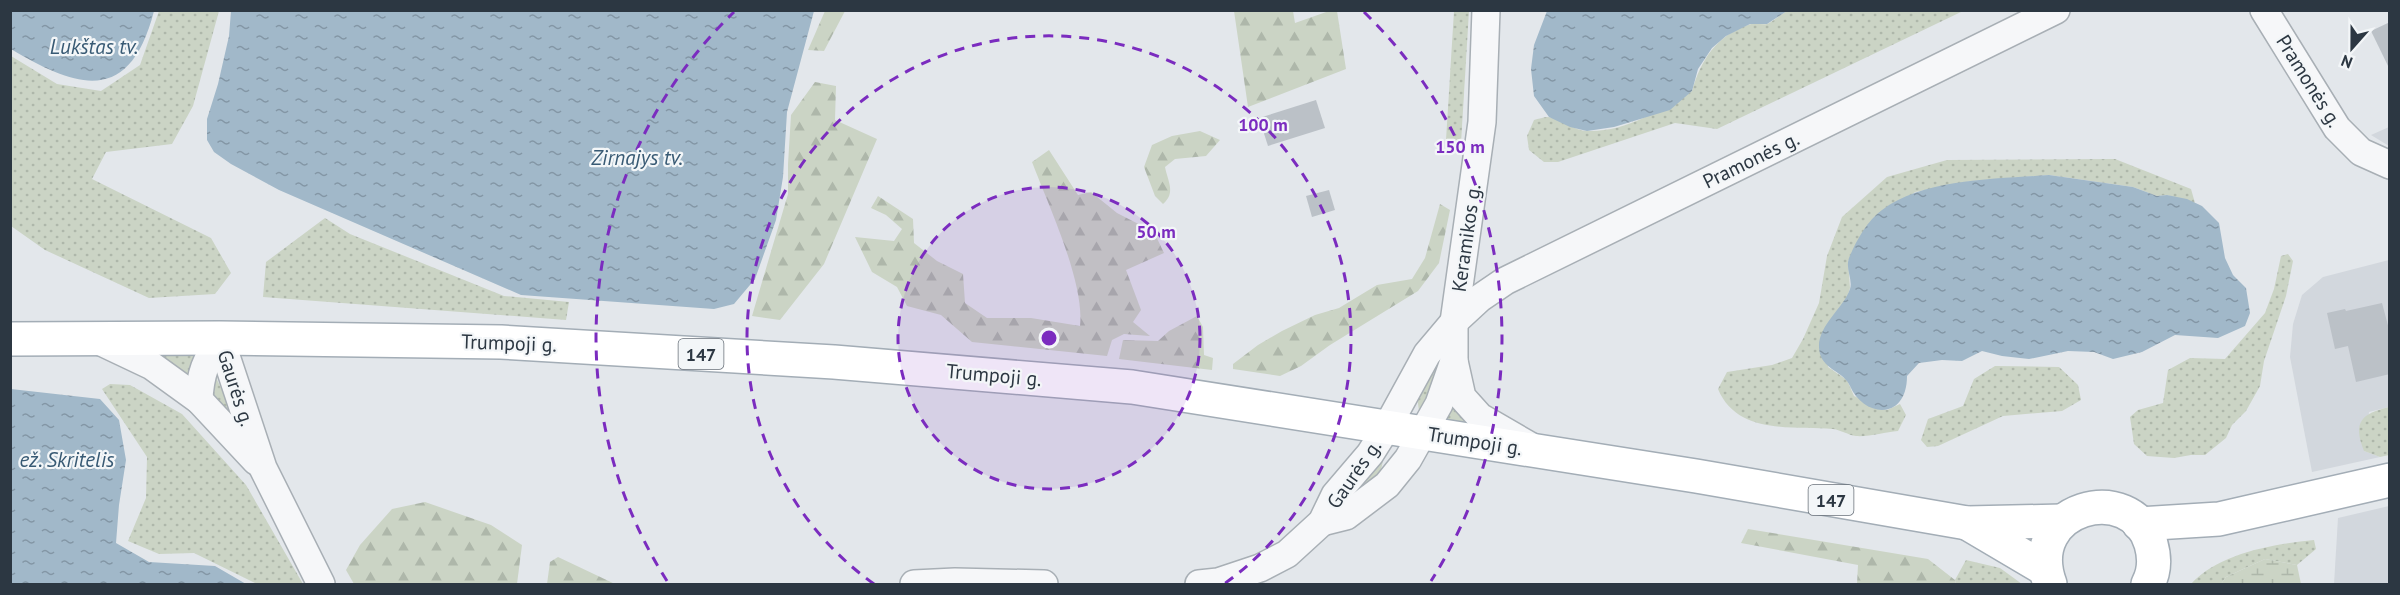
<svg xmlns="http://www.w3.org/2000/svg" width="2400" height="595" viewBox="0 0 2400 595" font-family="'PT Sans',sans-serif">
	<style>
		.built { fill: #d2d7dd }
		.grass { fill: url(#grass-dots) }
		.forest { fill: url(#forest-firs) }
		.wetland { fill: url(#wetland-marsh) }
		.water { fill: url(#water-ripples) }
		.building { fill: #bbc1c7 }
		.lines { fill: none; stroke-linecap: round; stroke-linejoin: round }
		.minor-casing { stroke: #a8afb5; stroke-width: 30 }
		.major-casing { stroke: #a3adb6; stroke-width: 36 }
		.minor { stroke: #f6f7f9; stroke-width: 27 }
		.major { stroke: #fff; stroke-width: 33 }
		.ring { fill: none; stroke: #7b2cbf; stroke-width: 3; stroke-dasharray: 10 8 }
		.labels { text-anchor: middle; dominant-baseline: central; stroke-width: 4.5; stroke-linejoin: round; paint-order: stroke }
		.shield { fill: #f3f6f8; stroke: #687079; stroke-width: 1.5 }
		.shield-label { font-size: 18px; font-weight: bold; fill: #2c3742 }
		.street-label { font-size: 20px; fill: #2c3742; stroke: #f3f6f8 }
		.water-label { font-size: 21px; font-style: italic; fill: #385a74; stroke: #f3f6f8 }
		.centre { fill: #7b2cbf; stroke: #f3f6f8; stroke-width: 3 }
		.ring-label { font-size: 18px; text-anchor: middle; font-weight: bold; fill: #7b2cbf; stroke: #f3f6f8; stroke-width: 4.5; stroke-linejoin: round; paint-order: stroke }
	</style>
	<defs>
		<pattern id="grass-dots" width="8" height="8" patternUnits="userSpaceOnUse" patternTransform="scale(1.5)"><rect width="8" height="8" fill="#cbd4c5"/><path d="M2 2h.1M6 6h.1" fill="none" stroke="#aeb7aa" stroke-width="1.8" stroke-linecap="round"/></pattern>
		<pattern id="forest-firs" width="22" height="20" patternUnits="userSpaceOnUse" patternTransform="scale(1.5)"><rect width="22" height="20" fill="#cbd4c5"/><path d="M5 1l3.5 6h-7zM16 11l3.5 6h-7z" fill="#aeb7aa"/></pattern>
		<pattern id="wetland-marsh" width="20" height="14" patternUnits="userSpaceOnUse" patternTransform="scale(1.5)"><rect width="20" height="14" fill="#cbd4c5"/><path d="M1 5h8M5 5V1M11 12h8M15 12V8" fill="none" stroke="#aeb7aa"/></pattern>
		<pattern id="water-ripples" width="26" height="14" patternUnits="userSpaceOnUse" patternTransform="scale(1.5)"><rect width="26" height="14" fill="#a1b8c9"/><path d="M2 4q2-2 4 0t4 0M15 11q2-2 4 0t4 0" fill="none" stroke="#8396a5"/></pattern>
	</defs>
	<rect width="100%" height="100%" fill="#e3e7eb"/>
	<g class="built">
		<path d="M2389,127V146L2371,135Z"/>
		<path d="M2389,260V407L2369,412L2364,451L2380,457L2312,472L2290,357L2293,324L2302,295L2323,277Z"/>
		<path d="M2389,506V584H2334L2338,518Z"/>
	</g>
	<g class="grass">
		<path d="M1959,10L1961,12L1717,129L1675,123L1558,162H1544L1529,150L1527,136L1534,120C1538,119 1544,117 1548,117C1561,118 1573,131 1588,131C1626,132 1660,110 1692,91C1701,60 1716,36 1748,25C1754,22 1761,25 1767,24C1773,22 1781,14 1787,11Z"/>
		<path d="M159,11H219L193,106L172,144L106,152L92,179L211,238L231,273L215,294L149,298L45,250L11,226V56L57,84L101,91L140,65Z"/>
		<path d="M1454,11H1469L1461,143L1446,140Z"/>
		<path d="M2115,159L2191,189L2195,203L2167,195L2157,196L2133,187L2049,175L1972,181L1915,192L1848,261L1850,288L1828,367L1847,380L1854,396L1887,410L1900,404L1906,415L1898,431C1885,432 1869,437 1856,436C1848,435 1841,430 1833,429C1793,426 1737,435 1718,389L1727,372L1772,365L1792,358L1803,339L1819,303L1827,256L1842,217L1887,177L1947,160Z"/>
		<path d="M325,218L350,234L504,296L569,302L566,320L263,297L266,262Z"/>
		<path d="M2288,254L2293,261L2286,296L2264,361L2260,386L2246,411L2232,425L2226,438L2205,455H2191L2174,458L2147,456L2134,444L2130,417L2138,410L2163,403L2168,370L2190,358L2225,359L2265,313L2274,289L2281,256Z"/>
		<path d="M151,354H198L189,377Z"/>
		<path d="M1445,355L1425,407L1419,411L1417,396L1436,358Z"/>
		<path d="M1995,366L2059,367L2078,385L2081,400L2062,411L2003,416L1938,446L1927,447L1921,440L1928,419L1963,406L1974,379Z"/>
		<path d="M212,369L249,447L208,396Z"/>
		<path d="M110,384L130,385L182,414L246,485L303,584H257L194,553L159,554L128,541L146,498L147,457L102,389Z"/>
		<path d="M1451,395L1475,427L1442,421Z"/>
		<path d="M2389,407V455L2380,457L2364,451C2352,421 2362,414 2389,407Z"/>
		<path d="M1383,458C1382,484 1358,493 1338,505Z"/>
		<path d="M2314,540L2316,549L2297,565L2265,559L2226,577L2221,584H2191C2219,553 2274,544 2314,540Z"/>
		<path d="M1966,560L2000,568L2022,584H1956L1955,580Z"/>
	</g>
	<g class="forest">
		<path d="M825,11H845L824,51L808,50Z"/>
		<path d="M1234,11H1293L1295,23L1329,11H1337L1346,69L1248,107Z"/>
		<path d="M815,82L836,86L835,120L877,139L824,264L780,320L752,316L788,194V164L791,115Z"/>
		<path d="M1200,131L1220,140L1206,156L1175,159L1165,167C1168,182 1176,193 1163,204L1155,196L1144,167L1152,145L1172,136Z"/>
		<path d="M1049,150L1078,195L1091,192L1117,213L1154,232L1164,253L1126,270L1141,310L1133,322L1150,336L1124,334L1112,340L1107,356L972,342L941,315L907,306L897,287L872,272L855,237L894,241L902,229L886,215L871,208L878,196L913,219L914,243L937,261L963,274L965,303L987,318H1031L1080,326C1085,283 1048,204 1032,162Z"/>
		<path d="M1440,204L1450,210L1439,263L1418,291L1330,345L1301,366L1280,376L1233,369V364L1258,345L1282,331L1315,315L1339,308L1377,285L1412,279L1425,258Z"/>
		<path d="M1197,316L1203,327L1204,355L1213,358L1212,370L1119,359L1123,340L1158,341L1169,331Z"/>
		<path d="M425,502L491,525L522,545L517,584H354L346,570L360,545L392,509Z"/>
		<path d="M1748,529L1928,559L1955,580L1956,584H1857L1858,565L1741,543Z"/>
		<path d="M558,557L615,584H547L550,562Z"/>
	</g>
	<path class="wetland" d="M2265,559L2297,565L2301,584H2221L2226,577Z"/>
	<g class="water">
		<path d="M11,10H154V11C130,104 79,90 11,49Z"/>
		<path d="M231,11H814L787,112L783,177L776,220L755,279L734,304L714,309L521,295L279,190L231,164L214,152L207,140V119L218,84L229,36Z"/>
		<path d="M1547,11L1548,10L1787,11L1767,24H1750L1726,36L1712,48L1698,69L1692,91L1670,110L1614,127L1587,131L1570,127L1549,117L1534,96L1531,69L1534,45Z"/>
		<path d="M2049,175L2133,187L2157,196L2167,195L2187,199L2202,206L2219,223L2225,258L2233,275L2246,288L2250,313L2245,326L2218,338L2175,335L2142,352L2113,359L2094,352L2068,351L2029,359L2002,356L1982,351L1962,361L1942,360L1919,363L1907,376C1907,421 1864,418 1850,386C1844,372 1825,370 1820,354C1813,328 1843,310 1850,289C1853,280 1845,268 1849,258C1856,241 1867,221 1882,210C1925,178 1998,179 2049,175Z"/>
		<path d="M11,389L100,399L119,420L126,460L119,505L116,543L149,562L215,566L246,584H11Z"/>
	</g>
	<g class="building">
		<path d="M2390,22V70L2371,31Z"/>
		<path d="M1316,100L1325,128L1268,146L1259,118Z"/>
		<path d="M1329,190L1335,210L1312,217L1306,196Z"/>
		<path d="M2382,303L2390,333V374L2356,382L2348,346L2335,349L2327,313L2345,309L2346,311Z"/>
	</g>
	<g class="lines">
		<defs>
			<g id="minor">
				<path d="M1486,10L1482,122L1454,322V361L1462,397L1480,417L1530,446"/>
				<path d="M2264,10L2337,128L2361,152L2390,165"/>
				<path d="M220,338L263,468L321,584"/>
				<path d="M95,339L152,366L199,400L256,461"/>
				<path d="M199,400C200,373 206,361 220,338"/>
				<path d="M1322,522L1346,516L1387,485L1408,459L1439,404L1454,361"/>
				<path d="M914,584L955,582L1044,584"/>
				<path d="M1199,584L1218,582L1260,568L1287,554L1322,522L1335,495L1370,454L1387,427L1427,354L1454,322L1480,298L1505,281L2056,10"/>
			</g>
			<g id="major">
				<path d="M10,339L220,338L501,342L834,362L1132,387L1696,476L1967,523L2062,521"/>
				<path d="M1967,523L2045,569"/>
				<path d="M2139,524L2219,519L2390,480"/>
				<path d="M2050,584C2022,507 2132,478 2151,544C2155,558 2155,571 2148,584"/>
			</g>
		</defs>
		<use href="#minor" class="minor-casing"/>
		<use href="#major" class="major-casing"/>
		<use href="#minor" class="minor"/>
		<use href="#major" class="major"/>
	</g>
	<circle cx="1049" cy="338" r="151" fill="#7b2cbf" fill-opacity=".12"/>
	<g class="ring">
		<circle cx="1049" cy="338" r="151"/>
		<path d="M874 584A302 302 0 1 1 1224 584"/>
		<path d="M667 581A453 453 0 0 1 734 12M1364 12A453 453 0 0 1 1431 581"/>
	</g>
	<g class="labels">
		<g class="shield">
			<rect x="678.5" y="339" width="45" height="30" rx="4.5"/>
			<rect x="1808.5" y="485" width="45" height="30" rx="4.5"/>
		</g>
		<g class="shield-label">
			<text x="701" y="354">147</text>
			<text x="1831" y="500">147</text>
		</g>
		<g class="street-label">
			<text transform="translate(2309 81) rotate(58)">Pramonės g.</text>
			<text transform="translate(1751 160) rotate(-26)">Pramonės g.</text>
			<text transform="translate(1466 238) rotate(-82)">Keramikos g.</text>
			<text transform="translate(509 343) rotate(2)">Trumpoji g.</text>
			<text transform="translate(994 375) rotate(5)">Trumpoji g.</text>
			<text transform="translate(236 388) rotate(72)">Gaurės g.</text>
			<text transform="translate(1475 441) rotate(9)">Trumpoji g.</text>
			<text transform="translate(1354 474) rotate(-55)">Gaurės g.</text>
		</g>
		<g class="water-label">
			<text x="94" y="46">Lukštas tv.</text>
			<text x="637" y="157">Zirnajys tv.</text>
			<text x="67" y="459">ež. Skritelis</text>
		</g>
	</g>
	<circle cx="1049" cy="338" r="9" class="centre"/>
	<g class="ring-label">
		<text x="1263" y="131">100 m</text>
		<text x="1460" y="153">150 m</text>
		<text x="1156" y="238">50 m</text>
	</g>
	<rect width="2400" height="595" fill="none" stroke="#2c3742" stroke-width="24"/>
	<g transform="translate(2352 48) rotate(201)" stroke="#f3f6f8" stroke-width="4.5" paint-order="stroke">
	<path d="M0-4.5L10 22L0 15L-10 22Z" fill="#2c3742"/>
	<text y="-9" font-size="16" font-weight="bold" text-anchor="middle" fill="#2c3742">N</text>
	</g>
</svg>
